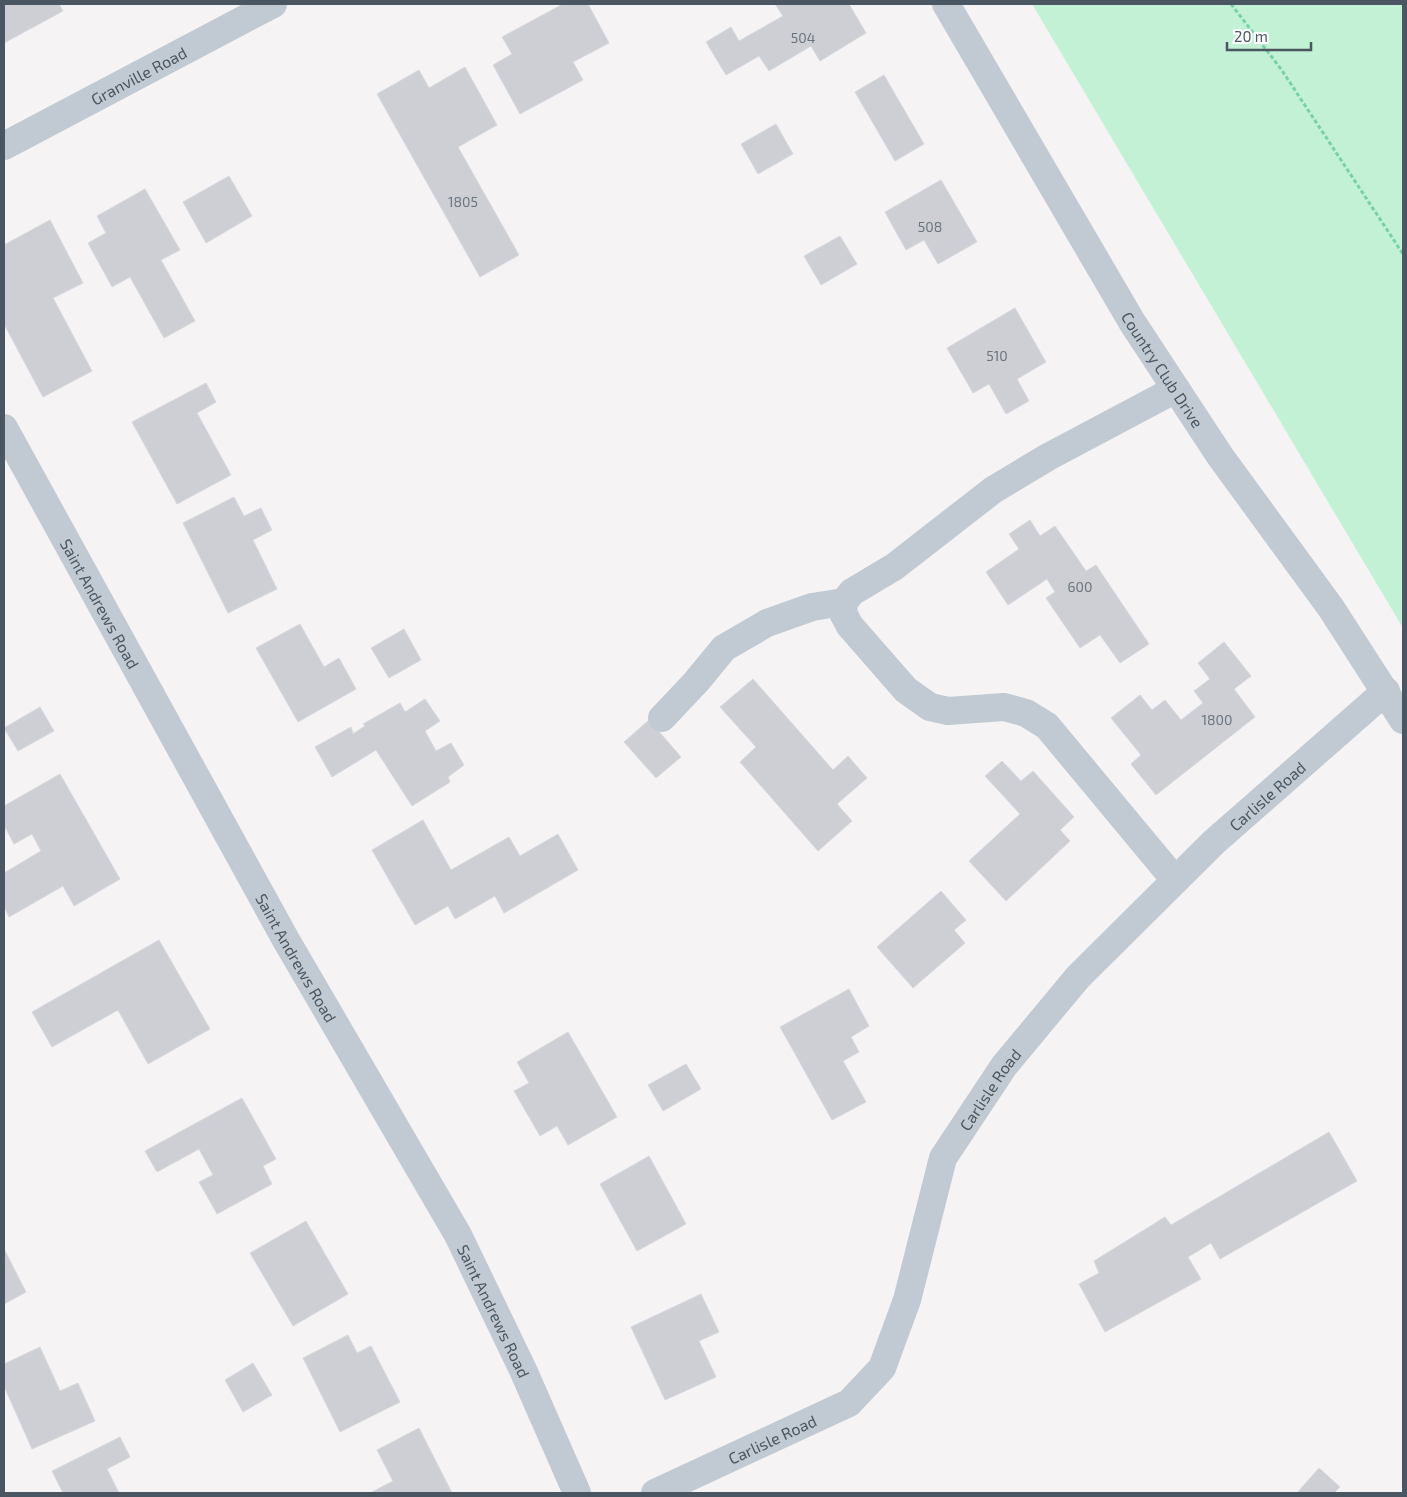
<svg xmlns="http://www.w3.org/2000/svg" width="1407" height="1497" viewBox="0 0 1407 1497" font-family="'Exo 2',sans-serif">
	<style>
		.grass { fill: #c3f1d5 }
		.building { fill: #cdcfd5; stroke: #d7d9de }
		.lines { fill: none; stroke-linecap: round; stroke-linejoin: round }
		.path { stroke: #7ad0a6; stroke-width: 3; stroke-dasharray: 4 2.5; stroke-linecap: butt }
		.minor { stroke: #c1cad2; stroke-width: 28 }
		.labels { text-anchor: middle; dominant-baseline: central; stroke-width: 5; stroke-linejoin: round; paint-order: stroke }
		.number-label { font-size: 14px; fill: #6b747e }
		.street-label { font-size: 16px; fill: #4a5661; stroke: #fff }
	</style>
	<rect width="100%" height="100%" fill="#f5f3f3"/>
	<path class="grass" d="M1032,4H1403V628Z"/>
	<g class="building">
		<path d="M4,4H59L63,11L4,43Z"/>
		<path d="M563,4H588L609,43L573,62L583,80L520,114L493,65L512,54L502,37Z"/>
		<path d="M775,4H849L866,33L820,61L811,46L769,71L759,56L726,75L706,42L731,27L739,41L783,16Z"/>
		<path d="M465,67L497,125L458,147L519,255L480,277L377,94L419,70L429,88Z"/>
		<path d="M884,75L924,144L895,161L855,92Z"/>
		<path d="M776,124L793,154L758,174L741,144Z"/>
		<path d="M229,176L252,216L206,243L183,202Z"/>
		<path d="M941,180L977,242L938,264L924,240L906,250L885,212Z"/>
		<path d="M145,189L180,250L161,260L195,321L164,338L130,277L112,287L88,243L106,233L97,216Z"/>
		<path d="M50,220L83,283L53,298L92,371L43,397L4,324V245Z"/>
		<path d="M840,236L857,264L821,285L804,256Z"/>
		<path d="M1015,308L1046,362L1017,379L1029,401L1006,414L989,384L973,393L947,348Z"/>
		<path d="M206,383L216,402L197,413L231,475L177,504L132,422Z"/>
		<path d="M234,497L244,516L261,508L272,530L253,540L277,589L228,613L183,523Z"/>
		<path d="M1030,520L1040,536L1055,526L1086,571L1096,565L1149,644L1120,663L1100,635L1080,648L1046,598L1055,592L1047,579L1008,605L986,572L1019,549L1009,534Z"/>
		<path d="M300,624L324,667L339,658L356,689L298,722L256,648Z"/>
		<path d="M404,629L421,660L389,678L371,648Z"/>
		<path d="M1224,642L1251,676L1234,689L1255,717L1156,795L1131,764L1141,755L1111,718L1140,695L1152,710L1165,700L1181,720L1203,703L1194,691L1210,679L1198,663Z"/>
		<path d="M753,679L833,770L848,756L867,778L837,804L852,821L818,851L740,762L756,747L720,707Z"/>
		<path d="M425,699L440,721L425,731L436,751L451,743L464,765L448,777L450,782L412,806L376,750L332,777L315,747L351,727L353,734L365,726L363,724L400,703L405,712Z"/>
		<path d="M40,707L54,731L18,751L4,728Z"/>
		<path d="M649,720L681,757L656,778L624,742Z"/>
		<path d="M1002,761L1021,781L1033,771L1074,817L1060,830L1070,841L1006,901L969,861L1020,814L985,776Z"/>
		<path d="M60,774L120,879L74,906L63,886L9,917L4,906V873L41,851L32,834L14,844L4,825V806Z"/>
		<path d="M423,820L451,870L509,837L520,856L558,834L578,870L504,913L495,896L455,919L448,906L415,925L372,850Z"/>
		<path d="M941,891L966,920L954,930L965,943L913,988L877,947Z"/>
		<path d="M159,940L210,1029L148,1064L118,1010L52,1047L32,1012Z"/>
		<path d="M849,989L869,1026L851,1037L859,1052L843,1061L866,1102L832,1120L780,1027Z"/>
		<path d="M568,1032L617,1117L568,1145L557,1126L540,1136L514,1091L529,1083L517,1062Z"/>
		<path d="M686,1064L701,1089L663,1111L648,1085Z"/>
		<path d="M242,1098L276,1159L263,1166L272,1184L217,1214L199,1182L213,1175L199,1149L157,1172L145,1151Z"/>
		<path d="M1329,1132L1357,1181L1220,1259L1211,1243L1188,1257L1201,1279L1105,1332L1079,1284L1099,1273L1094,1261L1165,1217L1171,1225Z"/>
		<path d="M649,1156L686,1224L637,1251L600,1184Z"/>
		<path d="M306,1221L348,1294L293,1326L250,1253Z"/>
		<path d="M4,1249L26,1292L4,1304Z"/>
		<path d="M701,1294L719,1332L699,1341L716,1377L665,1400L631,1327Z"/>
		<path d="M348,1335L357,1353L371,1346L400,1402L340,1432L303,1358Z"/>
		<path d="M40,1347L60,1391L78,1383L95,1421L32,1449L4,1386V1364Z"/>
		<path d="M253,1363L272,1395L243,1412L225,1380Z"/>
		<path d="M419,1428L452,1493H370L393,1481L377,1450Z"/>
		<path d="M120,1437L130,1457L107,1469L119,1493H63L52,1471Z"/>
		<path d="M1319,1468L1340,1487L1334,1493H1297Z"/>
	</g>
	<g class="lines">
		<path class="path" d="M1231,4L1281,69L1403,254"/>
		<g class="minor">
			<path id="s1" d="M946,4L1132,322L1220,456L1331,608L1403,720"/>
			<path id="s2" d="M4,146L273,4"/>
			<path id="s3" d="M4,428L286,940L458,1235L523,1370L577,1493"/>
			<path d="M662,718L696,682L724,648L767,623L812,607L844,602"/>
			<path d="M1175,880L1047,726L1026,713L1004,707L948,711L930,707L906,690L850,626L843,613L844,602L852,592L894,567L993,490L1048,457L1176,389"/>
			<path id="s4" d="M655,1493L849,1403L882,1368L907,1300L943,1158L1004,1066L1078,977L1214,842L1386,691"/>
		</g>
	</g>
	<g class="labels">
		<g class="number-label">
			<text x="803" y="37">504</text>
			<text x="463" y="201">1805</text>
			<text x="930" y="226">508</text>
			<text x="997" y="355">510</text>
			<text x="1080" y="586">600</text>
			<text x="1217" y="719">1800</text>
		</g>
		<g class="street-label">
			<text stroke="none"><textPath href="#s2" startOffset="152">Granville Road</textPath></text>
			<text stroke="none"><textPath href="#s1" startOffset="425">Country Club Drive</textPath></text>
			<text stroke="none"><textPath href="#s3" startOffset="200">Saint Andrews Road</textPath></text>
			<text stroke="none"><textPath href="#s4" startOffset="969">Carlisle Road</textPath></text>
			<text stroke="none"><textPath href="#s3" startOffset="605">Saint Andrews Road</textPath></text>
			<text stroke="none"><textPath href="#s4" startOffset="564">Carlisle Road</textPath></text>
			<text stroke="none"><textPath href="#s3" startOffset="1010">Saint Andrews Road</textPath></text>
			<text stroke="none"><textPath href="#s4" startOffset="129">Carlisle Road</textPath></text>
		</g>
	</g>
	<rect width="1407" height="1497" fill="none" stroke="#4a5661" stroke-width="10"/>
	<path d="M1227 42v8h84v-8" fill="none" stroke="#4a5661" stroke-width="2.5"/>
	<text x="1234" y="42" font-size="15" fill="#4a5661" stroke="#ffffff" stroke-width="4" paint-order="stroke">20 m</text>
</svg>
